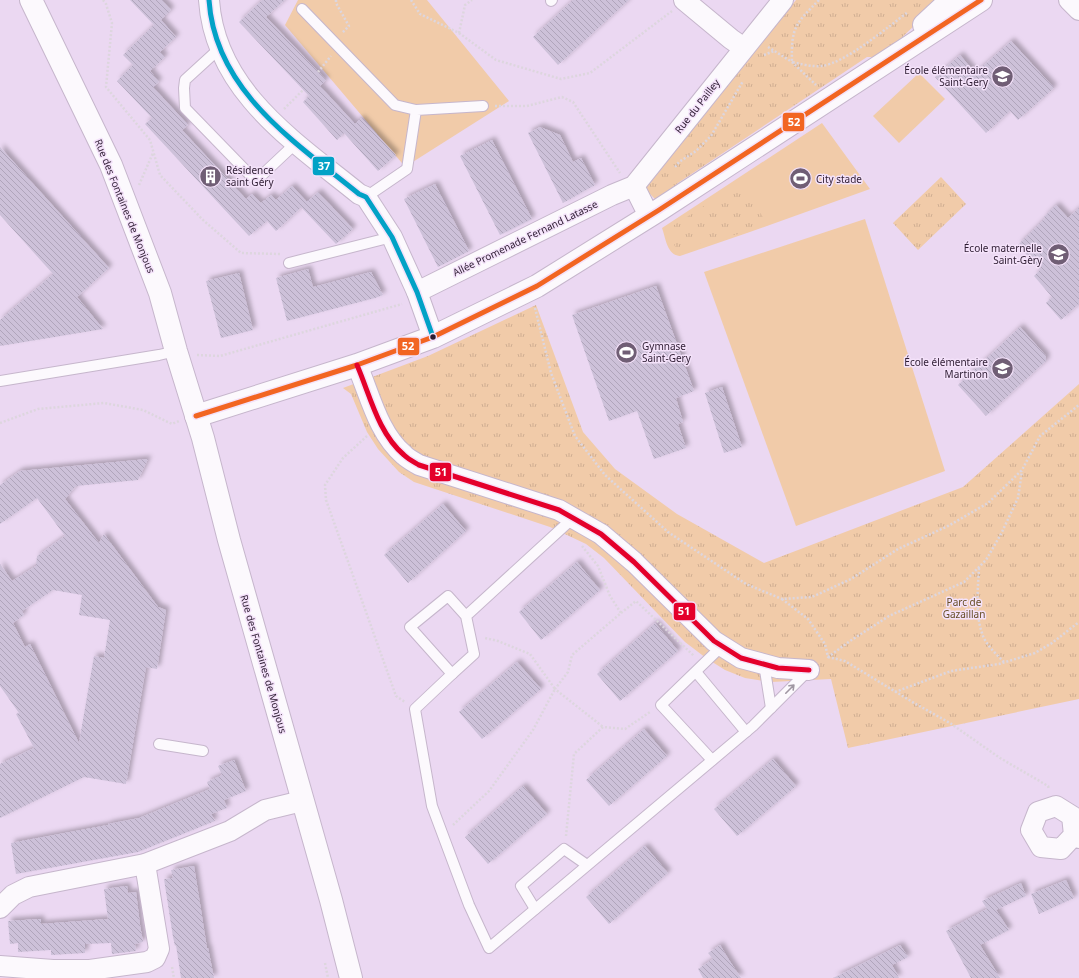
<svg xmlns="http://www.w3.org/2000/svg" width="1079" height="978" viewBox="0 0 1079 978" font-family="'Noto Sans',sans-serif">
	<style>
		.grass { fill: #f1cba9 }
		.park { fill: url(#park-tufts) }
		.building { fill: url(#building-back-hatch); fill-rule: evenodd; filter: url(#shadow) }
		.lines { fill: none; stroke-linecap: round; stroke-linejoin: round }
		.lane-casing { stroke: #c6b6cc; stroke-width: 12 }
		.street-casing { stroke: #c6b6cc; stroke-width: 22 }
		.secondary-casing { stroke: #c6b6cc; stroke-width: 24 }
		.path { stroke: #ddd6de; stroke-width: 2.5; stroke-dasharray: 2 2; stroke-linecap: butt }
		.lane { stroke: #fcf9fd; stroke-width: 10 }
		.street { stroke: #fcf9fd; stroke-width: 20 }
		.secondary { stroke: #fcf9fd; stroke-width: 22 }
		.bus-1-casing { stroke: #f4e2fa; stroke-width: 8 }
		.bus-2-casing { stroke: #f4e2fa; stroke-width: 8 }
		.bus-3-casing { stroke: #f4e2fa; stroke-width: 8 }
		.bus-1 { stroke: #f26522; stroke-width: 5 }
		.bus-2 { stroke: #02a2c6; stroke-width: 5 }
		.bus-3 { stroke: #e4002b; stroke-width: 5 }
		.oneway { stroke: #9f96a2 }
		.bus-dot { fill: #2d1c32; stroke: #f4e2fa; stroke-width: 1.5 }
		.labels { text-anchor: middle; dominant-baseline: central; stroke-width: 3; stroke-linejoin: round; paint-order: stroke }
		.poi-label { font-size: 10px; fill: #2d1c32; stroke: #f4e2fa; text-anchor: end }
		.street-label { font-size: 10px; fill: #2d1c32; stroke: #f4e2fa }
		.park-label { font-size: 10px; fill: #664d25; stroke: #f4e2fa }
		.line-badge { stroke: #f4e2fa; stroke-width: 1.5 }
		.badge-label { font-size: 11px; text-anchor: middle; font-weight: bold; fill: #fff }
	</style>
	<defs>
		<pattern id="park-tufts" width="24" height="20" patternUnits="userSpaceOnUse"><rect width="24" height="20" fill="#f1cba9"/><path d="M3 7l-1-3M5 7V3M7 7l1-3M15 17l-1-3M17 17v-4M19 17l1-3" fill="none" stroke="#cfae92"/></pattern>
		<pattern id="building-back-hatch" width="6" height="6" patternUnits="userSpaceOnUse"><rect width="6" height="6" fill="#cdc1d9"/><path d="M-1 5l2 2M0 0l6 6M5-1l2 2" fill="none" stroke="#b0a5bb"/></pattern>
		<filter id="shadow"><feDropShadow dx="3.5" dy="-3.5" stdDeviation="2" flood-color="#0004"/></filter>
	</defs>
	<rect width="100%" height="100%" fill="#ebd8f2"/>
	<g class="grass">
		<path d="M298,0H427L509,101L408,165L407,169L285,25Z"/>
		<path d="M919,73L945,99L899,143L873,116Z"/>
		<path d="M822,123L870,189L747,233L680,256C667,255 666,239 662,228Z"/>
		<path d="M865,219L945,471L796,526L704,272Z"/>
	</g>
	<g class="park">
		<path d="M796,0H941L892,47L877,57H867L678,183L657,201L645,189Z"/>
		<path d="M941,177L966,204L918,250L893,223Z"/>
		<path d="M741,182L768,225L747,232L676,249L668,229Z"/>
		<path d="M536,305L583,432L615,469L677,514L764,563L963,487L1079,384V699L848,748L831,679L771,682L745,678L725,670L706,658L685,642L604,558L586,544L550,527L414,482L399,472L378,449L367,432L351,394L343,388L428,356Z"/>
	</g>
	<g class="building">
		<path d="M130,0H162L171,10L161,20L176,37L160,52L165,57L150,71L159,82L153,87L188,125L182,130L246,199L252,194L261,203L271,195L276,200L292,186L307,202L276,231L267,221L249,236L145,124L152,118L117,81L133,65L123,55L154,25Z"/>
		<path d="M262,0H285L266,17L326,80L320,86L355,124L361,118L396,155L378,171L344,133L337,140L303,102L309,96L239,22Z"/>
		<path d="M573,0H629L558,65L533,37Z"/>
		<path d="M1011,41L1054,88L1018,120L1010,111L986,133L935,77L960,55L975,73Z"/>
		<path d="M540,127L560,135L573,162L581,158L595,185L563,203L528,133Z"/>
		<path d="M492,140L532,219L500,235L460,156Z"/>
		<path d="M0,147L109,268L77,297L103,329L0,346V320L53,274L0,215Z"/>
		<path d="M435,184L469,251L438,267L404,199Z"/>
		<path d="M318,192L353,229L336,244L301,207Z"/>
		<path d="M1056,205L1068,218L1079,208V304L1061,320L1046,303L1052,297L1034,276L1040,270L1018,245L1045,218L1044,217Z"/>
		<path d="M308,269L313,287L371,272L383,295L375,298L287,321L276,278Z"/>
		<path d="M239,273L253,330L221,338L206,281Z"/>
		<path d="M656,286L694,391L676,398L683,422L678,424L686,448L654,459L637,411L609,421L572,315Z"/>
		<path d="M1020,327L1046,356V361L986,416L958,385Z"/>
		<path d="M722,387L742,447L724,453L705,393Z"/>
		<path d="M148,459L138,480L76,486L65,499L99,543L104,534L158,607L166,610L157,669L146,667L126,784L84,777L0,818V764L34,748L16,714L19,713L0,686V564L12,581L36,566L37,556L65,536L37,498L0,524V485L20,471ZM53,590L82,595L79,615L110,620L104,658L94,656L79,743L30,644L25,647L13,623L24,615L22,611Z"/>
		<path d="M443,504L466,531L408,583L384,555Z"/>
		<path d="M577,562L600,590L541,640L519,612Z"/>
		<path d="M655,623L678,651L620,701L597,674Z"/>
		<path d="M517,662L541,689L482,739L459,712Z"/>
		<path d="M644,729L667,756L609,806L586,780Z"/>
		<path d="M773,759L796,786L737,836L714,809Z"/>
		<path d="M234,760L246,791L224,800L227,808L211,814L215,821L138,852L16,874L11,843L108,825V824L139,818L210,789L207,782L222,775L218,766Z"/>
		<path d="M523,786L547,814L488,864L465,837Z"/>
		<path d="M645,846L668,873L609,924L586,897Z"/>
		<path d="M194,866L207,948H208L214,978H181L176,945L175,946L173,937L164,879L173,878L171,870Z"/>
		<path d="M1066,880L1074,898L1039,914L1031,894Z"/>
		<path d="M1021,883L1026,896L996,910L1009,930L980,945L1000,978H971L946,931L987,909L982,901Z"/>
		<path d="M127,886L128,893L136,892L140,925L143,942L135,944L136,951L112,954L111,943L85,944V953L51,955V950L18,952V943L10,944L8,921L41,919V924L108,919L104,889Z"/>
		<path d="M720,945L729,960L741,978H703L698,969L713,959L708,953Z"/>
		<path d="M900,945L908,957L892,965L899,978H833Z"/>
	</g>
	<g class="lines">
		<defs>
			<g id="lane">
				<path d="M551,1L552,0"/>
				<path d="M302,9L395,105L416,110"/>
				<path d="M220,48L185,80L184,88L185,108L252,177H256L262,175L296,143"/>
				<path d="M366,197L407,169L416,110L483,106"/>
				<path d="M289,263L392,237"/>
				<path d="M0,381L159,355L176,351"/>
				<path d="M466,616L448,596L410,627L452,674L474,654L466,616L573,518"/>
				<path d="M764,664L771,708"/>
				<path d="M696,672L746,732"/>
				<path d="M452,674L415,709L432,806L469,905L489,948L753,726L809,670"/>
				<path d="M159,744L203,751"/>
				<path d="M712,760L661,705L722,646"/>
				<path d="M535,909L521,886L564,849L587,865"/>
			</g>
			<g id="street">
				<path d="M209,0C215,91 295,142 359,194L366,197L392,237L417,292L433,337"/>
				<path d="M684,0L731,39L744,48"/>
				<path d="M1069,0L1079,10"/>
				<path d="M634,186L649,216"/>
				<path d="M417,292L612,195L634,186L783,0"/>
				<path d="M357,365C370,395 378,433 404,455C408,459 414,462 419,465L559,510L601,534L634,562L714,641L741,658L778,668L809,670"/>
				<path d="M1074,835L1061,849L1041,847L1031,830L1038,812L1056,806L1072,816L1074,835L1079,838"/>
				<path d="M0,908L13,895L29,887L145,864L230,831L265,810L302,801"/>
				<path d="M0,966L53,970H90L147,962L155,958L159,949L145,864"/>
			</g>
			<g id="secondary">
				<path d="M31,0L111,165L160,293L176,351L203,438L229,540L331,900L351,978"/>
				<path d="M924,25L951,0"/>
				<path d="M196,416L357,365L433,337L537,286L659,210L981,0"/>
			</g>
		</defs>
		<use href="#lane" class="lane-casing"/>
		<use href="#street" class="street-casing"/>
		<use href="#secondary" class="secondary-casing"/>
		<g class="path">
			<path d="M103,0L106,4L112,23L106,87L150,140L160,175L203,220L241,253L280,254"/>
			<path d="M336,0V3L349,26L342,33"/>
			<path d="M411,0L420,14L459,33L465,5L472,0"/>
			<path d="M819,0C795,24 791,28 792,62C801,64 812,67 822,66C845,63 888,27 908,12"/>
			<path d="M459,33L496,60L561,79L590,73L672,11"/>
			<path d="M768,47L792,62L816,85"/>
			<path d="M764,55L774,51"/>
			<path d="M318,72L331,56"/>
			<path d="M495,106H527L562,97L573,102L620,173"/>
			<path d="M284,109L303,90"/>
			<path d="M675,167L679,162L696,151L711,136L743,81"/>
			<path d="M139,185L153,153"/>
			<path d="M535,308L551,373L575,436L605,475L668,532L746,584L782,599L812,597L851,579L898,549L948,526L988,503L1022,470L1040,436L1079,405"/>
			<path d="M197,355L220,356L402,304"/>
			<path d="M0,423L38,409L104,403L143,410L172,424L179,421"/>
			<path d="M367,436L343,458L325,485L326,500L396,696L405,702"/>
			<path d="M582,546L598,566L610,596L621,613L572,655L568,672L555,689L603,727"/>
			<path d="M979,568C978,588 975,613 982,633C985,644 996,654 1004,662"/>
			<path d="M782,599L808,619L825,644L828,657L850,641L889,616L964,582L986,560L1001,534L1018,498L1022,471"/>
			<path d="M621,613L636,601L694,656"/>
			<path d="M828,657L845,661L914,703L950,723L1000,758L1048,786L1049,789"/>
			<path d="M895,692L951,671L999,664L1035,653L1052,643L1079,622"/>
			<path d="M453,825L489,791L533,730L555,689L530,654L498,641L485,638"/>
			<path d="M566,836L574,754L603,727L625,729L650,712"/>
			<path d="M325,963L328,978"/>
			<path d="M172,967L174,978"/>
		</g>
		<use href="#lane" class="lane"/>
		<use href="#street" class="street"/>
		<use href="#secondary" class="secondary"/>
		<defs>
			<path id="bus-1" d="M196,416L357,365L433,337L537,286L659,210L981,0"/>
			<path id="bus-2" d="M209,0C215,91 295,142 359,194L366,197L392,237L417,292L433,337"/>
			<path id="bus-3" d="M357,365C370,395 378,433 404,455C408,459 414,462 419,465L559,510L601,534L634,562L714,641L741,658L778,668L809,670"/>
		</defs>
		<use href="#bus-1" class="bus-1-casing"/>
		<use href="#bus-2" class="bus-2-casing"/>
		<use href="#bus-3" class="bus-3-casing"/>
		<use href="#bus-1" class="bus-1"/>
		<use href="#bus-2" class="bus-2"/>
		<use href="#bus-3" class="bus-3"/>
	</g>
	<defs><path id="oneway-shaft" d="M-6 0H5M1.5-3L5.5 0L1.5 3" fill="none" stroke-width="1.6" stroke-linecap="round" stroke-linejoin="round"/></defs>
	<use class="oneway" href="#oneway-shaft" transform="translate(790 689) rotate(-45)"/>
	<defs>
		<symbol id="school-disc" viewBox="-11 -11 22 22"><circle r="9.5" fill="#705e75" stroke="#f4e2fa"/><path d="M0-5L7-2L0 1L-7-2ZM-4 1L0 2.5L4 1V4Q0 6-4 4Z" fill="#fff"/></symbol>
		<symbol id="building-disc" viewBox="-11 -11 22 22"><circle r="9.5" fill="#705e75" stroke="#f4e2fa"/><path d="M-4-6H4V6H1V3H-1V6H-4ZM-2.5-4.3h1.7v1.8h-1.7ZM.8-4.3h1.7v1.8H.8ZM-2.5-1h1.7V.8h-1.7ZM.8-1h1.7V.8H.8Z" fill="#fff"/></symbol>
		<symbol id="stadium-disc" viewBox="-11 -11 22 22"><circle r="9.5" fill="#705e75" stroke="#f4e2fa"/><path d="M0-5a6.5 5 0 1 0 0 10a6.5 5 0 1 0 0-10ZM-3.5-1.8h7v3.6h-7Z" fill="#fff"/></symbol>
	</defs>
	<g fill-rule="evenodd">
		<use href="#school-disc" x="990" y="64" width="25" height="25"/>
		<use href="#building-disc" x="198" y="164" width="25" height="25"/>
		<use href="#stadium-disc" x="788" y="166" width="25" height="25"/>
		<use href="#school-disc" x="1046" y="242" width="25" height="25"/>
		<use href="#stadium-disc" x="614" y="340" width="25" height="25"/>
		<use href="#school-disc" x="990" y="356" width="25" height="25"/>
	</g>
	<circle class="bus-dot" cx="433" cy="337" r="3.5"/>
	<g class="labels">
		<g class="poi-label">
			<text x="988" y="70">École élémentaire<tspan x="988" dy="12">Saint-Gery</tspan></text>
			<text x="226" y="170" text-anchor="start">Résidence<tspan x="226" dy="12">saint Géry</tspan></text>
			<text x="816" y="179" text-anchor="start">City stade</text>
			<text x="1042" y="248">École maternelle<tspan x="1042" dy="12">Saint-Gèry</tspan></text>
			<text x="642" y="346" text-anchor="start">Gymnase<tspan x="642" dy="12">Saint-Gery</tspan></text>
			<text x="988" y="362">École élémentaire<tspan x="988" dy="12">Martinon</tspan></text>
		</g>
		<g class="street-label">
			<text transform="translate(697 106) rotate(-52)">Rue du Pailley</text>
			<text transform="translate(125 206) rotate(68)">Rue des Fontaines de Monjous</text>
			<text transform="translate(525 238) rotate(-26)">Allée Promenade Fernand Latasse</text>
			<text transform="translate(264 664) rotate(74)">Rue des Fontaines de Monjous</text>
		</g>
		<g class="park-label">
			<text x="964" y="602">Parc de<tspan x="964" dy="12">Gazaillan</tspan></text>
		</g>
	</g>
	<g class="line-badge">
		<rect x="782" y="112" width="23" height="20" rx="4" fill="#f26522"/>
		<rect x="312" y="156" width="23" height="20" rx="4" fill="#02a2c6"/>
		<rect x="397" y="337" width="23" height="19" rx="4" fill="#f26522"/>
		<rect x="429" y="462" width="23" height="20" rx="4" fill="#e4002b"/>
		<rect x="673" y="602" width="23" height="19" rx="4" fill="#e4002b"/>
	</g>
	<g class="badge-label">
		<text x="794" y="126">52</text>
		<text x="324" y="170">37</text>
		<text x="408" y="350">52</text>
		<text x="441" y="476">51</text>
		<text x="684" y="615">51</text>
	</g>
</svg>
